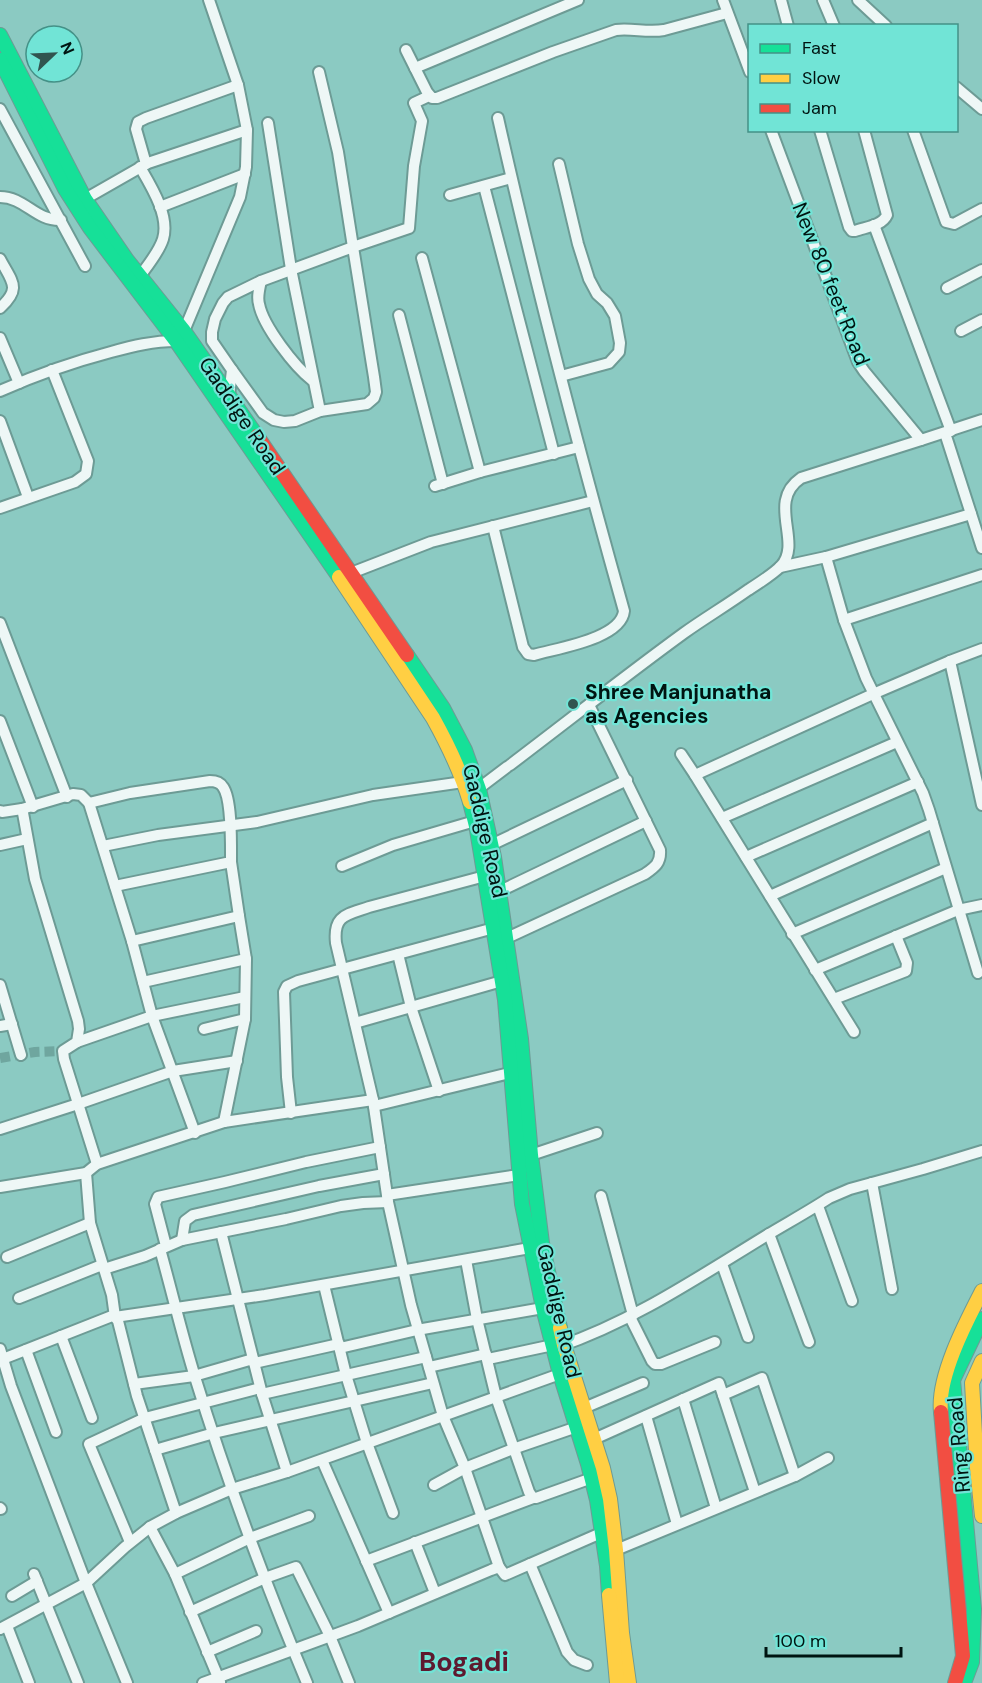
<svg xmlns="http://www.w3.org/2000/svg" width="982" height="1683" viewBox="0 0 982 1683" font-family="'DM Sans',sans-serif">
	<style>
		.lines { fill: none; stroke-linecap: round; stroke-linejoin: round }
		.street-tunnel { stroke: #6fa69f; stroke-width: 10; stroke-dasharray: 10 5; stroke-linecap: butt }
		.street-casing { stroke: #6d9b95; stroke-width: 14 }
		.fast-casing { stroke: #6d9b95; stroke-width: 16 }
		.slow-casing { stroke: #6d9b95; stroke-width: 16 }
		.jam-casing { stroke: #6d9b95; stroke-width: 16 }
		.street { stroke: #eef7f6; stroke-width: 10 }
		.fast { stroke: #16e098; stroke-width: 14 }
		.slow { stroke: #ffcf43; stroke-width: 14 }
		.jam { stroke: #f24e42; stroke-width: 14 }
		.poi-dot { fill: #31544f; stroke: #71e4d6; stroke-width: 2 }
		.labels { text-anchor: middle; dominant-baseline: central; stroke-width: 4.5; stroke-linejoin: round; paint-order: stroke }
		.street-label { font-size: 21px; fill: #001411; stroke: #71e4d6 }
		.poi-label { font-size: 21px; font-weight: bold; fill: #001411; stroke: #71e4d6; text-anchor: start }
		.district-label { font-size: 27px; font-weight: bold; fill: #5e1a2f; stroke: #71e4d6 }
	</style>
	<rect width="100%" height="100%" fill="#8bcac2"/>
	<g class="lines">
		<path class="street-tunnel" d="M0,1058L35,1052L63,1051"/>
		<defs>
			<g id="street">
				<path d="M723,0L750,72"/>
				<path d="M781,0L788,26"/>
				<path d="M823,0L834,26"/>
				<path d="M858,0L886,26"/>
				<path d="M406,50L427,92L432,98H437L553,52L616,30C632,28 648,33 664,30L727,13"/>
				<path d="M415,68L578,0"/>
				<path d="M956,87L982,109"/>
				<path d="M0,109L85,266"/>
				<path d="M268,123L291,269L320,411"/>
				<path d="M820,130L849,227L852,231H855C866,227 882,226 887,215L864,130"/>
				<path d="M913,130L946,222L954,224L982,209"/>
				<path d="M146,164L136,129L138,122L146,118L238,85"/>
				<path d="M559,164L578,244L589,279L597,294L607,303L615,316L620,343L619,352L609,363L561,376"/>
				<path d="M140,167C151,186 170,216 163,239C159,252 148,265 140,276"/>
				<path d="M484,186L554,454"/>
				<path d="M450,195L511,178"/>
				<path d="M0,197C25,197 35,221 61,220"/>
				<path d="M85,199L148,163L247,130"/>
				<path d="M160,207L245,174"/>
				<path d="M874,225L951,431"/>
				<path d="M422,258L480,472"/>
				<path d="M0,259C12,282 22,288 0,308"/>
				<path d="M261,281C259,289 257,297 259,304C263,326 295,367 312,380"/>
				<path d="M947,288L982,270"/>
				<path d="M399,315L443,484"/>
				<path d="M961,331L982,320"/>
				<path d="M0,338L19,383"/>
				<path d="M232,370L263,413L274,420L284,422L295,421L320,411L367,404L374,398L376,392L374,377L353,247L409,228L414,166L422,121L414,103L429,96"/>
				<path d="M0,391C36,375 73,362 111,352C133,346 153,341 176,341L184,331L240,197L246,167L247,130L238,85L209,0"/>
				<path d="M229,396L232,370L212,341V332L215,319L223,303L228,297L261,281L353,247L338,152L319,72"/>
				<path d="M0,421L28,497"/>
				<path d="M945,433L982,548"/>
				<path d="M921,440L982,420"/>
				<path d="M435,486L480,472L579,447"/>
				<path d="M0,508L75,482L86,474L88,461L52,370"/>
				<path d="M493,526L523,647L528,654L534,655C557,648 621,639 624,611C578,447 535,283 498,118"/>
				<path d="M826,557L844,620L866,678L923,793L929,810L978,973"/>
				<path d="M780,567L826,557L971,514"/>
				<path d="M351,573L431,542L593,501"/>
				<path d="M844,620L982,575"/>
				<path d="M0,623L67,797"/>
				<path d="M950,661L982,805"/>
				<path d="M0,721L33,807"/>
				<path d="M681,754L695,775L873,694L950,661L982,649"/>
				<path d="M510,765C568,721 625,676 684,633C705,618 727,605 748,590C759,583 772,575 781,566C803,542 766,502 801,478L921,440L864,371L858,362L771,130"/>
				<path d="M695,775L854,1032"/>
				<path d="M474,792L507,767"/>
				<path d="M89,803L130,793L210,781C215,781 220,782 223,787C232,799 231,845 231,862L115,886"/>
				<path d="M22,809L73,794L81,795L89,803L132,941L152,1016L195,1133"/>
				<path d="M0,811L2,812L22,809L23,813L35,879L78,1021L79,1029L77,1042L63,1051L64,1059L97,1164"/>
				<path d="M722,818L897,742"/>
				<path d="M0,845L27,839"/>
				<path d="M491,845L627,780"/>
				<path d="M103,846L158,835L257,822L373,795L470,781"/>
				<path d="M746,857L918,782"/>
				<path d="M231,862L239,916"/>
				<path d="M342,866L393,845L475,821"/>
				<path d="M485,876L369,907C346,915 333,915 336,943L373,1100L388,1202L411,1305L443,1416L465,1468L499,1567"/>
				<path d="M500,891L646,821"/>
				<path d="M770,896L933,823"/>
				<path d="M792,934L946,868"/>
				<path d="M507,938L645,874C655,867 661,863 660,850L589,705"/>
				<path d="M132,941L239,916L246,959L245,1019L224,1122"/>
				<path d="M398,954L411,1007L439,1091"/>
				<path d="M815,970L958,910L982,905"/>
				<path d="M143,982L246,959"/>
				<path d="M0,985L21,1055"/>
				<path d="M834,999L906,971L907,963L896,936"/>
				<path d="M355,1023L502,981"/>
				<path d="M0,1026L12,1024"/>
				<path d="M204,1029L245,1019"/>
				<path d="M77,1042L152,1016L245,997"/>
				<path d="M374,1106L518,1071"/>
				<path d="M291,1113L287,1077L284,992L287,986L298,981L494,928"/>
				<path d="M0,1129L78,1104L173,1071L237,1061"/>
				<path d="M531,1155L597,1133"/>
				<path d="M86,1173L90,1223L112,1295L115,1317L118,1321L137,1396L176,1513"/>
				<path d="M872,1183L892,1289"/>
				<path d="M0,1187L86,1173L97,1164L224,1122L373,1100"/>
				<path d="M387,1195L519,1175"/>
				<path d="M601,1196L633,1315"/>
				<path d="M818,1206L852,1301"/>
				<path d="M221,1232L262,1394L287,1472"/>
				<path d="M769,1234L809,1342"/>
				<path d="M182,1240L185,1221L193,1215L319,1186L384,1174"/>
				<path d="M166,1246L155,1204L158,1197L225,1182L306,1162L380,1147"/>
				<path d="M160,1249C172,1292 182,1335 195,1377C227,1481 265,1583 307,1683"/>
				<path d="M7,1257L90,1223"/>
				<path d="M466,1260L477,1319L496,1397L529,1492L533,1498H536L592,1478"/>
				<path d="M722,1264L748,1337"/>
				<path d="M104,1269L145,1256L182,1240L286,1219L341,1206L363,1203L388,1202"/>
				<path d="M324,1285L346,1375L367,1443L393,1513"/>
				<path d="M19,1298L102,1265"/>
				<path d="M630,1317L652,1361L655,1364H661L715,1342"/>
				<path d="M61,1336L92,1418"/>
				<path d="M558,1347C634,1321 700,1276 769,1234C789,1222 809,1211 829,1198L850,1189L923,1169L982,1151"/>
				<path d="M340,1348L417,1330L543,1308"/>
				<path d="M0,1349L11,1386L86,1583L127,1683"/>
				<path d="M26,1350L56,1432"/>
				<path d="M488,1359L553,1345"/>
				<path d="M0,1360L112,1316L115,1317L265,1295L530,1248"/>
				<path d="M254,1363L339,1344"/>
				<path d="M429,1367L486,1354"/>
				<path d="M134,1384L194,1376L253,1359"/>
				<path d="M262,1394L426,1357"/>
				<path d="M723,1395L762,1378L795,1476"/>
				<path d="M683,1399L716,1508"/>
				<path d="M584,1408L643,1383"/>
				<path d="M646,1416L677,1524"/>
				<path d="M594,1439L719,1383L755,1492"/>
				<path d="M155,1450L214,1433L433,1383"/>
				<path d="M322,1460L389,1613"/>
				<path d="M434,1485L465,1468L513,1449L577,1427"/>
				<path d="M0,1508L1,1509"/>
				<path d="M150,1527L175,1574L220,1682"/>
				<path d="M130,1542L89,1444L145,1418L260,1388"/>
				<path d="M415,1542L435,1593"/>
				<path d="M616,1550L795,1476L828,1458"/>
				<path d="M366,1561L533,1498"/>
				<path d="M530,1564L567,1652L574,1660L587,1665"/>
				<path d="M34,1574L78,1683"/>
				<path d="M175,1574L250,1538L309,1516"/>
				<path d="M12,1596L37,1581"/>
				<path d="M190,1612L265,1578L296,1567L330,1636L349,1683"/>
				<path d="M7,1626L29,1683"/>
				<path d="M0,1629L86,1583L125,1547L150,1527L176,1513L232,1489L287,1472L560,1374"/>
				<path d="M207,1652L256,1631"/>
				<path d="M203,1683L358,1626L491,1570L499,1567L505,1575L601,1533"/>
			</g>
			<g id="fast">
				<path d="M0,35L85,199L127,260L184,331L257,436"/>
				<path d="M0,60L65,189L90,228L176,341L339,577"/>
				<path d="M407,655L443,708L465,750L479,789L494,857L521,1039L531,1155L542,1243L560,1328"/>
				<path d="M470,802L477,830L505,1000L522,1204L543,1308L560,1374L588,1464L597,1500L607,1566L609,1595"/>
				<path d="M964,1683L972,1662L974,1609L953,1380L982,1319"/>
			</g>
			<g id="slow">
				<path d="M339,577L433,718C448,745 461,772 470,802"/>
				<path d="M560,1328L564,1345L603,1468L610,1499L616,1550L622,1633L629,1683"/>
				<path d="M982,1361L972,1383L977,1468L982,1516"/>
				<path d="M941,1412C937,1377 966,1322 982,1291"/>
				<path d="M609,1595L617,1683"/>
			</g>
			<g id="jam">
				<path d="M257,436L407,655"/>
				<path d="M941,1412L963,1656L955,1683"/>
			</g>
		</defs>
		<use href="#street" class="street-casing"/>
		<use href="#fast" class="fast-casing"/>
		<use href="#slow" class="slow-casing"/>
		<use href="#jam" class="jam-casing"/>
		<use href="#street" class="street"/>
		<use href="#fast" class="fast"/>
		<use href="#slow" class="slow"/>
		<use href="#jam" class="jam"/>
	</g>
	<circle class="poi-dot" cx="573" cy="704" r="6"/>
	<g class="labels">
		<g class="street-label">
			<text transform="translate(831 284) rotate(68)">New 80 feet Road</text>
			<text transform="translate(242 416) rotate(56)">Gaddige Road</text>
			<text transform="translate(485 831) rotate(77)">Gaddige Road</text>
			<text transform="translate(559 1311) rotate(77)">Gaddige Road</text>
			<text transform="translate(959 1445) rotate(-95)">Ring Road</text>
		</g>
		<g class="poi-label">
			<text x="585" y="692">Shree Manjunatha<tspan x="585" dy="24">as Agencies</tspan></text>
		</g>
		<g class="district-label">
			<text x="464" y="1661">Bogadi</text>
		</g>
	</g>
	<rect x="748" y="24" width="210" height="108" fill="#71e4d6" stroke="#449187" stroke-width="1.5"/>
	<rect x="760" y="44" width="30" height="9" fill="#16e098" stroke="#449187" stroke-width="1.5"/>
	<text x="802" y="54" font-size="18" fill="#001411">Fast</text>
	<rect x="760" y="74" width="30" height="9" fill="#ffcf43" stroke="#449187" stroke-width="1.5"/>
	<text x="802" y="84" font-size="18" fill="#001411">Slow</text>
	<rect x="760" y="104" width="30" height="9" fill="#f24e42" stroke="#449187" stroke-width="1.5"/>
	<text x="802" y="114" font-size="18" fill="#001411">Jam</text>
	<g transform="translate(54 54) rotate(67)"><circle r="28" fill="#71e4d6" stroke="#449187" stroke-width="1.5"/>
	<path d="M0-4.5L10 22L0 15L-10 22Z" fill="#31544f"/>
	<text y="-9" font-size="16" font-weight="bold" text-anchor="middle" fill="#001411">N</text>
	</g>
	<path d="M766 1647v9h135v-9" fill="none" stroke="#001411" stroke-width="3"/>
	<text x="775" y="1647" font-size="18" fill="#001411" stroke="#71e4d6" stroke-width="4.5" paint-order="stroke">100 m</text>
</svg>
